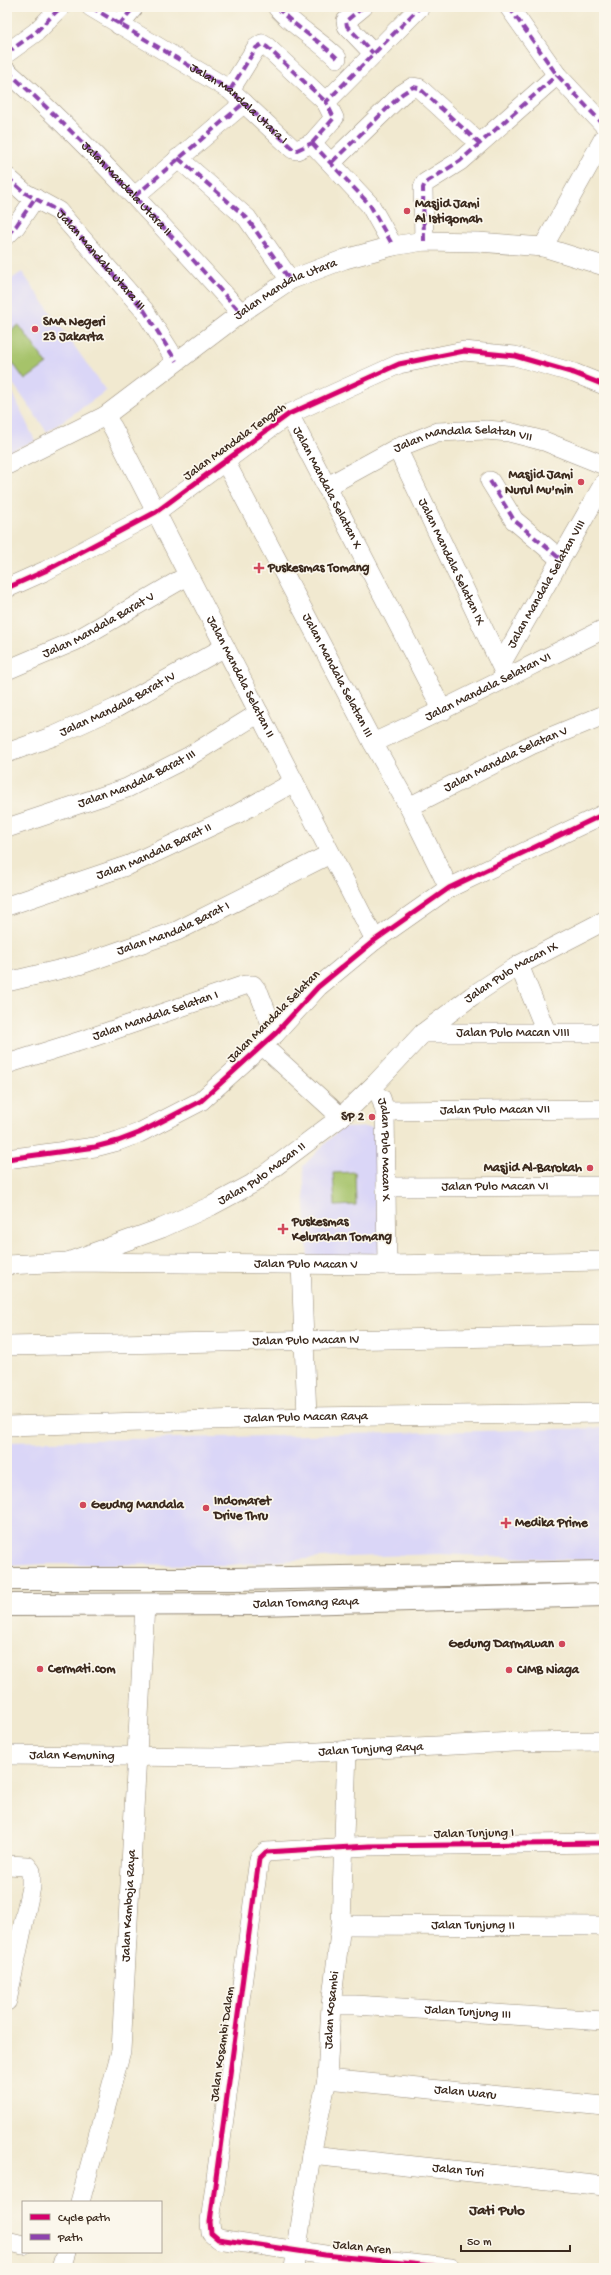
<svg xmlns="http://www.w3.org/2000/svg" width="611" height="2275" viewBox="0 0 611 2275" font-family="'Gochi Hand',sans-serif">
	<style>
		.built { fill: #dad6f7 }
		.green { fill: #a6c36a; stroke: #707644 }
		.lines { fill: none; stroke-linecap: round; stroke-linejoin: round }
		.minor-casing { stroke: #968a77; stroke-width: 20 }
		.major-casing { stroke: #968a77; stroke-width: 24 }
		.minor { stroke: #fff; stroke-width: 19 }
		.major { stroke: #fff; stroke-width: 22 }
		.quiet { stroke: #8e44ad; stroke-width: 4; stroke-dasharray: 8 4; stroke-linecap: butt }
		.cycleway-casing { stroke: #fbf7ec; stroke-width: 8 }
		.cycleway { stroke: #d6006c; stroke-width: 5 }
		.poi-dot { fill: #d1495b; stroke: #fbf7ec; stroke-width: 1.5 }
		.labels { text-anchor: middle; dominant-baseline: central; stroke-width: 3.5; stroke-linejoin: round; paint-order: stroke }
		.street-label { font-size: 13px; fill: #3b2a1e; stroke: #fbf7ec }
		.poi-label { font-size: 13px; font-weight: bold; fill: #3b2a1e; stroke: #fbf7ec; text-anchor: start }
		.quarter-label { font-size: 15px; font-weight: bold; fill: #3b2a1e; stroke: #fbf7ec }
	</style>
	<rect width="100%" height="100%" fill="#fbf7ec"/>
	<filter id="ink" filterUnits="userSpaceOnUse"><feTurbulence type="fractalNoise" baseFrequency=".025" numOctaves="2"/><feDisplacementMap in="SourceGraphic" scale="8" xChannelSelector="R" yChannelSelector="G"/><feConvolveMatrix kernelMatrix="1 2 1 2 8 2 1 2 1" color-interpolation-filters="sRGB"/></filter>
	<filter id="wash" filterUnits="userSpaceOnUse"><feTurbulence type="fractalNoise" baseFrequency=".012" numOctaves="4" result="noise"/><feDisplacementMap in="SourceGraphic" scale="16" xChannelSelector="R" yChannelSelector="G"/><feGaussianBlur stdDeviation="0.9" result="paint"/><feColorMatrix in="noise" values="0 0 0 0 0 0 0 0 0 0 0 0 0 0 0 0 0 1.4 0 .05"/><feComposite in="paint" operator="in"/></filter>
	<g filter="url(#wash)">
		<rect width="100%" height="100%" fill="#f1e9d0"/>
		<g class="built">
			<path d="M22,272L106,391L47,432L7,375V282Z"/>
			<path d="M7,380L35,441L7,452Z"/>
			<path d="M376,1127L383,1258L308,1261L303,1166L341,1128Z"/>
			<path d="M604,1428V1561L439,1554L320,1558L230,1565L44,1564L7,1566V1442Z"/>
		</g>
		<g class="green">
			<path d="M19,325L47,364L25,380L7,355V333Z"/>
			<path d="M355,1172L356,1205L335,1206L333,1173Z"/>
		</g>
	</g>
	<g filter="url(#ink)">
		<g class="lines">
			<defs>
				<g id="minor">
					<path id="s1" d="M91,7L230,90L293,149L297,150L312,143"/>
					<path d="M277,7C294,27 318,39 337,58"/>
					<path d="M363,7L346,21L347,26L373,53"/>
					<path d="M509,7L557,75L604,125"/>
					<path d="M119,25L134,7"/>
					<path d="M7,53L36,32L61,7"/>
					<path id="s2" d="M7,71C91,146 166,230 241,313"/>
					<path d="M230,90L256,48L262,44L267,47L326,102"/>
					<path d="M312,143L334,118L326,102L420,7"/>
					<path d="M312,143L370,205L393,246"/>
					<path d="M178,158L247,218L290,280"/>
					<path d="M332,162L402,94L413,87L419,88L479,143"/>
					<path id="s3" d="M7,177L25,193L58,211L144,310L176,361"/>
					<path d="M135,196L244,103"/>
					<path d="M7,235L16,226L35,198"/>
					<path d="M424,241L423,188L425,183L460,161L557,75"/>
					<path d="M543,247L604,138"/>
					<path id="s4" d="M289,414L443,711"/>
					<path id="s5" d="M105,416L113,428L375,940"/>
					<path id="s6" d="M397,448L506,676"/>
					<path id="s7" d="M226,463L373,743L409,807L449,888"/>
					<path id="s8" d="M7,465L105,416L241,313L290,280L345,259L393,246L424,241L478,242L543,247L604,266"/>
					<path d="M490,481L514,520L559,558"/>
					<path id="s9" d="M326,487L397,448L437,432L486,430L509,432L544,441L604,465"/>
					<path d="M7,588L45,571L156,512L289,414L399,364L464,351L515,356L574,373L604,385"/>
					<path id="s10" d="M501,664L604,483"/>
					<path id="s11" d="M7,670L75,641L187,576"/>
					<path id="s12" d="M373,743C451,707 527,667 604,629"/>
					<path id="s13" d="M7,753L54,736L116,708L225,647"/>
					<path id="s14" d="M409,807L531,745L604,715"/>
					<path id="s15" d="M7,828L127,788L188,757L259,713"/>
					<path id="s16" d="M7,906L129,865L237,814L294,782"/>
					<path d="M519,965L547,1034"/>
					<path id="s17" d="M7,982L79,965L177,931L330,854"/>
					<path id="s18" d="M423,1033H604"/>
					<path d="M263,1046L341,1117"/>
					<path id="s19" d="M7,1064L90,1038L245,985H253L259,993L275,1034"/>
					<path id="s20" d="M381,1098L385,1111L387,1265"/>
					<path id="s21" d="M385,1111L604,1109"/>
					<path d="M7,1159L95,1147L118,1141L139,1133L201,1101L275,1034L318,987L375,940L449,888L604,814"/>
					<path id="s22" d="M386,1187L604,1186"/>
					<path id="s23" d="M68,1262L162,1228L211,1206L252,1184L341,1117L376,1083L423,1033L472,996L519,965L604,921"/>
					<path d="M301,1263L307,1417"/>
					<path id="s24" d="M7,1265L68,1262L387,1265L604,1261"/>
					<path id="s25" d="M7,1346L604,1335"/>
					<path id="s26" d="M7,1426L307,1417L604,1413"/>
					<path id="s27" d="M7,1755L221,1757L514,1742L604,1741"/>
					<path d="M7,1865L27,1866L31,1871V1887L7,2001"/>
					<path id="s28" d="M341,1925L604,1926"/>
					<path id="s29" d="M331,2005H355L604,2021"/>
					<path id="s30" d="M327,2079L604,2106"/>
					<path id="s31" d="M311,2155L604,2186"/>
					<path id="s32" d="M80,2202L121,2051L145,1605"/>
					<path d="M7,2241L23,2245"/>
					<path d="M61,2268L66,2252"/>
					<path id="s33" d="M294,2268L311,2155L327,2079L331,2005L341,1925L347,1750"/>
					<path d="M451,2268L325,2255L218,2239L211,2233L210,2222L259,1859L266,1852L369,1846L604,1843"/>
				</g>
				<g id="major">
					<path d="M7,1579H234L604,1572"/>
					<path id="s34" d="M7,1605L259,1604L604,1595"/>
				</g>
			</defs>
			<use href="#minor" class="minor-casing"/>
			<use href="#major" class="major-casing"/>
			<use href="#minor" class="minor"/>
			<use href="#major" class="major"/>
			<g class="quiet">
				<path d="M91,7L230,90L293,149L297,150L312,143"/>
				<path d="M277,7C294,27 318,39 337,58"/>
				<path d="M363,7L346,21L347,26L373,53"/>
				<path d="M509,7L557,75L604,125"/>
				<path d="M119,25L134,7"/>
				<path d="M7,53L36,32L61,7"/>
				<path d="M7,71C91,146 166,230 241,313"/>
				<path d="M230,90L256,48L262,44L267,47L326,102"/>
				<path d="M312,143L334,118L326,102L420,7"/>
				<path d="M312,143L370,205L393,246"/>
				<path d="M178,158L247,218L290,280"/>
				<path d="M332,162L402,94L413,87L419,88L479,143"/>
				<path d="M7,177L25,193L58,211L144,310L176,361"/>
				<path d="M135,196L244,103"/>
				<path d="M7,235L16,226L35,198"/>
				<path d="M424,241L423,188L425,183L460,161L557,75"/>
				<path d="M490,481L514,520L559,558"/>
			</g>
			<defs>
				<g id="cycleway">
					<path d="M7,588L45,571L156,512L289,414L399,364L464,351L515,356L574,373L604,385"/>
					<path d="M7,1159L95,1147L118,1141L139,1133L201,1101L275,1034L318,987L375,940L449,888L604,814"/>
					<path d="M451,2268L325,2255L218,2239L211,2233L210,2222L259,1859L266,1852L369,1846L604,1843"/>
				</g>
			</defs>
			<use href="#cycleway" class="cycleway-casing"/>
			<use href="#cycleway" class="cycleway"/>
		</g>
	</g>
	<g class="poi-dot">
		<circle cx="407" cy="211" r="4"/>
		<circle cx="35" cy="329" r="4"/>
		<circle cx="581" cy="482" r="4"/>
		<path d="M257 562h4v4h4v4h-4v4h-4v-4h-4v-4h4z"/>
		<circle cx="372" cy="1117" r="4"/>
		<circle cx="590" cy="1168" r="4"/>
		<path d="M281 1223h4v4h4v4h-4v4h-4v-4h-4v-4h4z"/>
		<circle cx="83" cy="1505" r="4"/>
		<circle cx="206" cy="1508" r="4"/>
		<path d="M504 1517h4v4h4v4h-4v4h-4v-4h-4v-4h4z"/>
		<circle cx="562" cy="1644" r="4"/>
		<circle cx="40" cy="1669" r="4"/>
		<circle cx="509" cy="1670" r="4"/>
	</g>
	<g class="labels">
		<g class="street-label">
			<text stroke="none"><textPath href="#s1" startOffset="177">Jalan Mandala Utara I</textPath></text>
			<text stroke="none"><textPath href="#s2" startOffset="168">Jalan Mandala Utara II</textPath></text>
			<text stroke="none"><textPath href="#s3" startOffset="127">Jalan Mandala Utara III</textPath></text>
			<text stroke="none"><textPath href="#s8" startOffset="331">Jalan Mandala Utara</textPath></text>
			<text transform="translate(235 442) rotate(-36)">Jalan Mandala Tengah</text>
			<text stroke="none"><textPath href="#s9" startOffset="149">Jalan Mandala Selatan VII</textPath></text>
			<text stroke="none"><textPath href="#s4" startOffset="83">Jalan Mandala Selatan X</textPath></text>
			<text stroke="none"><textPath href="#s6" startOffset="126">Jalan Mandala Selatan IX</textPath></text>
			<text stroke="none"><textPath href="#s10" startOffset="92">Jalan Mandala Selatan VIII</textPath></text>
			<text stroke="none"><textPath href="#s11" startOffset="102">Jalan Mandala Barat V</textPath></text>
			<text stroke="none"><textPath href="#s7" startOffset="240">Jalan Mandala Selatan III</textPath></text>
			<text stroke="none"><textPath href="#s5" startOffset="294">Jalan Mandala Selatan II</textPath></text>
			<text stroke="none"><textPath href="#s12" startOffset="128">Jalan Mandala Selatan VI</textPath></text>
			<text stroke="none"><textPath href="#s13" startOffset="121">Jalan Mandala Barat IV</textPath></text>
			<text stroke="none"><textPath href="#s14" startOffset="108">Jalan Mandala Selatan V</textPath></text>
			<text stroke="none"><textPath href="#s15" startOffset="139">Jalan Mandala Barat III</textPath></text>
			<text stroke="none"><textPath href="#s16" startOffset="157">Jalan Mandala Barat II</textPath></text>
			<text stroke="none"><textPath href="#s17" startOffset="175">Jalan Mandala Barat I</textPath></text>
			<text stroke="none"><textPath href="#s23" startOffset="536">Jalan Pulo Macan IX</textPath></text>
			<text stroke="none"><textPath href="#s19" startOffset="156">Jalan Mandala Selatan I</textPath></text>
			<text transform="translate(274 1017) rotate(-45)">Jalan Mandala Selatan</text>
			<text stroke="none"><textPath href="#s18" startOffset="90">Jalan Pulo Macan VIII</textPath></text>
			<text stroke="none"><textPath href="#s21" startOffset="110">Jalan Pulo Macan VII</textPath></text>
			<text stroke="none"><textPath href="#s20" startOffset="52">Jalan Pulo Macan X</textPath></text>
			<text stroke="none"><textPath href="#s23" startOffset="214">Jalan Pulo Macan II</textPath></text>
			<text stroke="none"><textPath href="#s22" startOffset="109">Jalan Pulo Macan VI</textPath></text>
			<text stroke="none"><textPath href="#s24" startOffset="299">Jalan Pulo Macan V</textPath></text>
			<text stroke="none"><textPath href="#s25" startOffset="299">Jalan Pulo Macan IV</textPath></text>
			<text stroke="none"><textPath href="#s26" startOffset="299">Jalan Pulo Macan Raya</textPath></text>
			<text stroke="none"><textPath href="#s34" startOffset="299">Jalan Tomang Raya</textPath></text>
			<text stroke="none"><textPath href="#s27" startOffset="364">Jalan Tunjung Raya</textPath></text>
			<text stroke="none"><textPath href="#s27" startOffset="65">Jalan Kemuning</textPath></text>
			<text transform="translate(474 1834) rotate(-1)">Jalan Tunjung I</text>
			<text stroke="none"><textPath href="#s32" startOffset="302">Jalan Kamboja Raya</textPath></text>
			<text stroke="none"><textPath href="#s28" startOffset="132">Jalan Tunjung II</textPath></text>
			<text stroke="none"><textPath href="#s33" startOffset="261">Jalan Kosambi</textPath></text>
			<text stroke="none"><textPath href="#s29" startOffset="137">Jalan Tunjung III</textPath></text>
			<text transform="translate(223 2044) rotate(-82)">Jalan Kosambi Dalam</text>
			<text stroke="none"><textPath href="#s30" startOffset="139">Jalan Waru</textPath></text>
			<text stroke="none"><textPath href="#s31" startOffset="148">Jalan Turi</textPath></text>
			<text transform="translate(362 2248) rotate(6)">Jalan Aren</text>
		</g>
		<g class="poi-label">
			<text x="415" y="204">Masjid Jami<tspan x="415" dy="15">Al Istiqomah</tspan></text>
			<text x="43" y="322">SMA Negeri<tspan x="43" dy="15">23 Jakarta</tspan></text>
			<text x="573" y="475" text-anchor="end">Masjid Jami<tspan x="573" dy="15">Nurul Mu'min</tspan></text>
			<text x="268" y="568">Puskesmas Tomang</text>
			<text x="364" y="1117" text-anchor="end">SP 2</text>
			<text x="582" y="1168" text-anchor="end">Masjid Al-Barokah</text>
			<text x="292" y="1222">Puskesmas<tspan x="292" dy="15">Kelurahan Tomang</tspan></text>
			<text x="214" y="1501">Indomaret<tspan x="214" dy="15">Drive Thru</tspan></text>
			<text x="91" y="1505">Geudng Mandala</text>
			<text x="515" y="1523">Medika Prime</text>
			<text x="554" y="1644" text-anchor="end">Gedung Darmawan</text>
			<text x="48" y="1669">Cermati.com</text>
			<text x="517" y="1670">CIMB Niaga</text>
		</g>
		<g class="quarter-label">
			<text x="497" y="2211">Jati Pulo</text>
		</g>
	</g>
	<rect width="611" height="2275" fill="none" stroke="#fbf7ec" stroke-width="24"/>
	<rect x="22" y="2201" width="140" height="52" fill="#fbf7ec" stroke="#aea59a"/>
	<rect x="30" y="2214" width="20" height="6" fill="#d6006c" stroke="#aea59a"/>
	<text x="58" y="2221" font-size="12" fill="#3b2a1e">Cycle path</text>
	<rect x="30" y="2234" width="20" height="6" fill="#8e44ad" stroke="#aea59a"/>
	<text x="58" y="2241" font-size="12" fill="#3b2a1e">Path</text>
	<path d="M461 2245v6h109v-6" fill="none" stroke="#3b2a1e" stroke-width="2"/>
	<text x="467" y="2245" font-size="12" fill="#3b2a1e" stroke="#fbf7ec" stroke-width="3" paint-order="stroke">50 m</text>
</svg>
